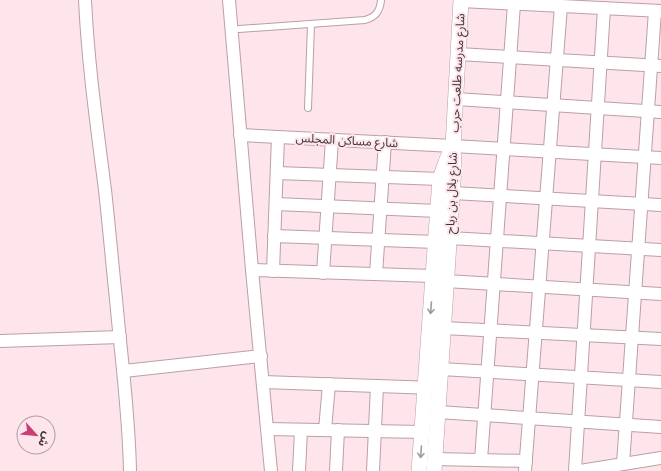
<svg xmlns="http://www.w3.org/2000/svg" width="661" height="471" viewBox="0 0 661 471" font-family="'Golos Text','Noto Sans Arabic',sans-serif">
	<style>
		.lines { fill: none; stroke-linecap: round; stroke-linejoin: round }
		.service-casing { stroke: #bb9fa6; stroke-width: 8 }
		.minor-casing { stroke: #bb9fa6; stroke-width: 14 }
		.tertiary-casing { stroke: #bb9fa6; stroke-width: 16 }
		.service { stroke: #fff; stroke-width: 6 }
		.minor { stroke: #fff; stroke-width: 12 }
		.tertiary { stroke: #fff; stroke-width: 15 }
		.oneway { stroke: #a09a9b }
		.labels { text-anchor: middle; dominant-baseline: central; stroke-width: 4; stroke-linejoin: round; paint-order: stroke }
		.street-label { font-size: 12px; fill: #403437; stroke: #fde5eb }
	</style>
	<rect width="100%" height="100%" fill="#fde5eb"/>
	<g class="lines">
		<defs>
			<g id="service">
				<path d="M239,29L365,20C375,17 380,12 381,0"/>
				<path d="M308,108L311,25"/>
			</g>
			<g id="minor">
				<path d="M85,0C88,64 97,127 105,190C109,226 112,262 116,299C121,356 129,413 130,471"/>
				<path d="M229,0L252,270L271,471"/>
				<path d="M461,1L661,11"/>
				<path d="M458,54L661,66"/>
				<path d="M456,99L661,112"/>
				<path d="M240,135L453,146L661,158"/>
				<path d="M277,173L440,179"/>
				<path d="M453,193L661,205"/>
				<path d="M276,204L438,211"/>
				<path d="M274,236L436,242"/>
				<path d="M450,238L661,250"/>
				<path d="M252,270L433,276L446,281L661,294"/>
				<path d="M273,271L278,137"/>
				<path d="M323,273L332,140"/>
				<path d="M376,274L385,142"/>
				<path d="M443,328L661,339"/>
				<path d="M0,341L120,337"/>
				<path d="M441,369L661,382"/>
				<path d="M124,371L261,356"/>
				<path d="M263,382L434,388"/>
				<path d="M438,412L661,427"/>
				<path d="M268,429L422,432"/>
				<path d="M325,430L329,384"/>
				<path d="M435,459L526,461"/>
				<path d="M481,460L514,4"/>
				<path d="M623,464L655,11"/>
				<path d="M299,471L301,430"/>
				<path d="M336,471L338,430"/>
				<path d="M373,471L377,386"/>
				<path d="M525,471L561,6"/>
				<path d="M575,471L604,8"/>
				<path d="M580,471L661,458"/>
			</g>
			<g id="tertiary">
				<path d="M419,471L440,179L446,162L451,150"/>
				<path d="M434,471L454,167L453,146L461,0"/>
			</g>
		</defs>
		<use href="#service" class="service-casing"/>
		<use href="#minor" class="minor-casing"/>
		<use href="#tertiary" class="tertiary-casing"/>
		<use href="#service" class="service"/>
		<use href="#minor" class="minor"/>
		<use href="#tertiary" class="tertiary"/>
	</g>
	<defs><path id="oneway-shaft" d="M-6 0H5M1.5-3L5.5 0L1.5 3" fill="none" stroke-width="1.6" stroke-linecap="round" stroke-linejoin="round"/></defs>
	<g class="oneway">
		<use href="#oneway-shaft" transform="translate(431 308) rotate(94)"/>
		<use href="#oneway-shaft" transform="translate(421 452) rotate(94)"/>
	</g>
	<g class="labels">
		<g class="street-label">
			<text transform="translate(457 73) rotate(-87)">شارع مدرسه طلعت حرب</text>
			<text transform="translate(347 140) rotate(3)">شارع مساكن المجلس</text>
			<text transform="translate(451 193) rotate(-88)">شارع بلال بن رباح</text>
		</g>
	</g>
	<g transform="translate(36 435) rotate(117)"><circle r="19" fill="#fde5eb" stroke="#b19ea3"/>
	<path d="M0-3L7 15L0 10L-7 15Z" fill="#c93f75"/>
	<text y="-6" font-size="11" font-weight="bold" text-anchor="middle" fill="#403437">ش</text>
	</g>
</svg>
